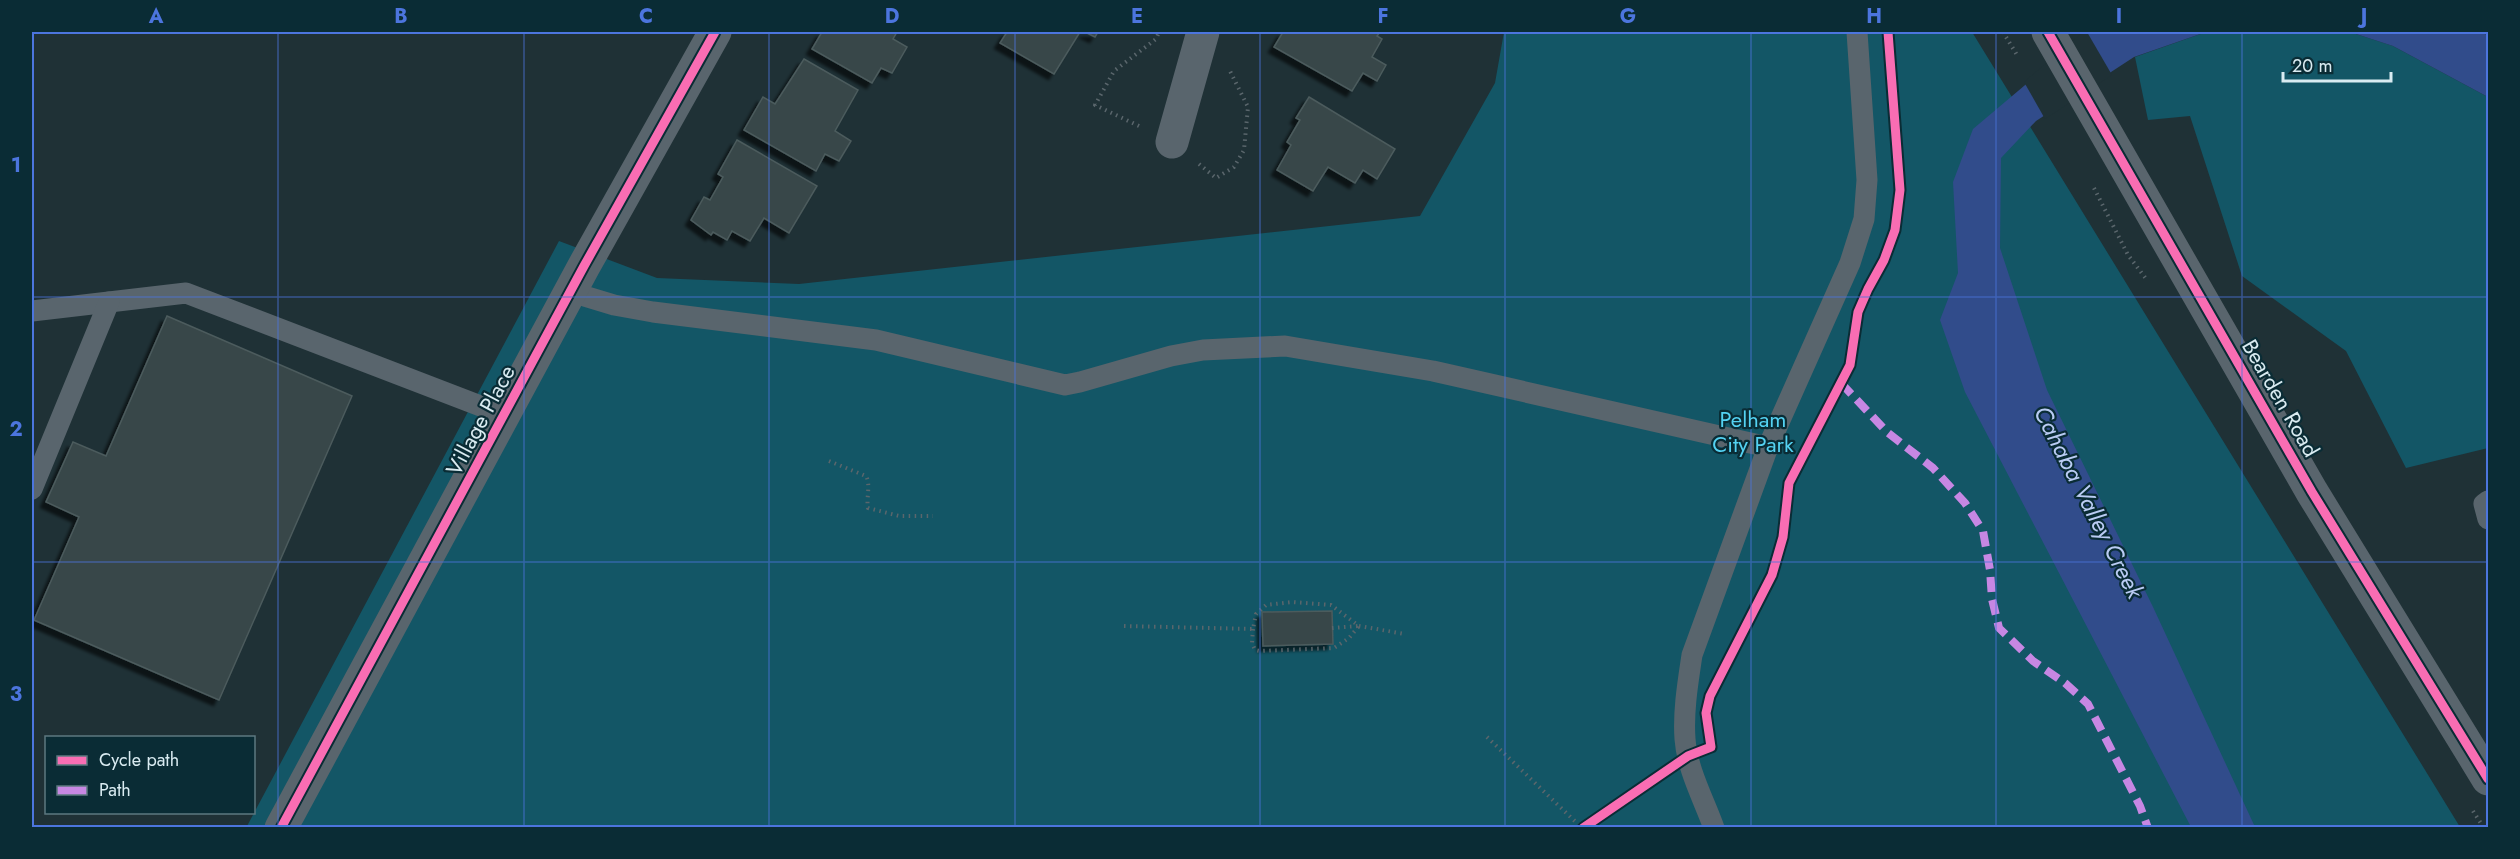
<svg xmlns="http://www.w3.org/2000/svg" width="2520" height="859" viewBox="0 0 2520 859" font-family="Jost,sans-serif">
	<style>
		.green { fill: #135666 }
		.water { fill: #314c8b }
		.pier { fill: #1f3136 }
		.building { fill: #384749; stroke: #4c5b5d; stroke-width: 1.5; filter: url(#shadow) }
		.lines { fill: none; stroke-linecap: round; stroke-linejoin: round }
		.path { stroke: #5a666c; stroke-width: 4; stroke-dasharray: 1.5 4.5; stroke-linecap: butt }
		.service { stroke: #59656d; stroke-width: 21 }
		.minor { stroke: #59656d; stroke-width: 33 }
		.tertiary { stroke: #59656d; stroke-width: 33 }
		.quiet { stroke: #c787e3; stroke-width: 8; stroke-dasharray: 15 8; stroke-linecap: butt }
		.cycleway-casing { stroke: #0a2c35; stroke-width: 13 }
		.cycleway { stroke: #f96db3; stroke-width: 9 }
		.grid { fill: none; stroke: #4c75de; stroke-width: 1.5; stroke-opacity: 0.55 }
		.labels { text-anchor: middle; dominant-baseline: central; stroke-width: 4.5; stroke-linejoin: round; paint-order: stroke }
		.street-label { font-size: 22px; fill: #d9ebf1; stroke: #0a2c35 }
		.park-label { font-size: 22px; fill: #54d2f2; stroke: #0a2c35 }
		.water-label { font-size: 24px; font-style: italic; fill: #baccf4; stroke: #0a2c35 }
		.neatline { fill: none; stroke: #4c75de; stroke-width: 2 }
		.grid-label { font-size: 20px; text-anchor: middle; font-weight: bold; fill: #4c75de }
	</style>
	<defs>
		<filter id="shadow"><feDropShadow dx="-5.5" dy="5.5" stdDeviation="1.5" flood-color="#0009"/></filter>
	</defs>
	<rect width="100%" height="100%" fill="#1f3136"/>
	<g class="green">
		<path d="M1504,32H1972L2460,827L246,828L559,241L657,278L799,284L1420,216L1495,83Z"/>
		<path d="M2206,32H2350L2393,46L2488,97V448L2406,468L2346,351L2242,276L2190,116L2148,120L2135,57Z"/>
	</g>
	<g class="water">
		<path d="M2088,32H2206L2134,57L2036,121L2001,158L2000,248L2047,390L2153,607L2255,827H2191L1965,392L1940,320L1958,273L1953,182L1973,129Z"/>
		<path d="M2350,32H2478L2488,35V97L2393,46Z"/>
	</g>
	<path class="pier" d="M2083,32H2087L2112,75L2045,119L2024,82Z"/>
	<g class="building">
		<path d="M822,32H897L893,39L907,47L892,73L881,68L872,83L812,49Z"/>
		<path d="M1007,32H1080L1054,74L1000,43Z"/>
		<path d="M1085,32H1098L1095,37Z"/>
		<path d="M1283,32H1380L1377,36L1382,39L1372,57L1386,65L1377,81L1363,73L1352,91L1274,47Z"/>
		<path d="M804,59L858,90L835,131L851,141L839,161L825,154L816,171L744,130L763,97L775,104Z"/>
		<path d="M1309,97L1395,149L1377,179L1363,170L1355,183L1328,167L1313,191L1277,170L1291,145L1287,142L1300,120L1296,118Z"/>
		<path d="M737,140L817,186L789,233L764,218L750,241L732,231L727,240L713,232L711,235L691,220L704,197L710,200L723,177L718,174Z"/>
		<path d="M167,316L352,396L219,700L34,620L79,517L46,502L73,442L106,456Z"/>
		<path d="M1332,611L1333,644L1263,646L1262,612Z"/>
	</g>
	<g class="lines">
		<g class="path">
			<path d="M2003,32L2017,55"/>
			<path d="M1139,126L1095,105L1114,71L1156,39L1159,32"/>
			<path d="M1199,164L1216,178L1234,167L1244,150L1248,107L1229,69"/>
			<path d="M2094,188L2128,255L2147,280"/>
			<path d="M829,461L866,476C871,485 866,498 868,508L899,516H933"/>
			<path d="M1124,626L1253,629L1256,614L1266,605L1292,602L1331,605L1359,626L1405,634"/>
			<path d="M1332,628L1358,626"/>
			<path d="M1253,629L1252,643L1255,650L1260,651L1334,648L1349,638L1359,626"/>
			<path d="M1487,737L1582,828"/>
			<path d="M2473,811L2484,828"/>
		</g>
		<g class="service">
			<path d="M571,292L614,305L653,312L876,340L1065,385L1080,382L1171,356L1203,350L1285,346L1433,371L1768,447"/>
			<path d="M32,311L186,293L504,415"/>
			<path d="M32,489L109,302"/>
			<path d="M2488,501L2484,504L2488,519"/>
			<path d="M1714,828C1704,800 1687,769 1685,739C1683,711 1688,682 1692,655L1768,447L1850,263L1864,219L1867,180L1857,32"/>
		</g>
		<g class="minor">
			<path d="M1172,142L1203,32"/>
			<path d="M281,828L584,266L715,32"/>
		</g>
		<path class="tertiary" d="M2048,32L2312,492L2488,779"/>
		<path class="quiet" d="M1841,383L1887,432L1933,468L1965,503L1983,531L1990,570L1992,599L1999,628L2033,661L2065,683L2088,704L2140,806L2148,828"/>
		<defs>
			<g id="cycleway">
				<path d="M2048,32L2312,492L2488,779"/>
				<path d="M281,828L584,266L715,32"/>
				<path d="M1583,828L1688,756L1711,747L1706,713L1710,696L1772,575L1783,537L1789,483L1850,365L1858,312L1868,289L1884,260L1895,230L1900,190L1888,32"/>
			</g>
		</defs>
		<use href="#cycleway" class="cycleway-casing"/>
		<use href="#cycleway" class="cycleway"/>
	</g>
	<path class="grid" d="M278,32V828M524,32V828M769,32V828M1015,32V828M1260,32V828M1505,32V828M1751,32V828M1996,32V828M2242,32V828M32,297H2488M32,562H2488"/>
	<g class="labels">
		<g class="street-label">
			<text transform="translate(2281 398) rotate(60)">Bearden Road</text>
			<text transform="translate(480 420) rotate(-62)">Village Place</text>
		</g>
		<g class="park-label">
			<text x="1753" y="419">Pelham<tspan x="1753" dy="25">City Park</tspan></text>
		</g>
		<g class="water-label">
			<text transform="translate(2089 502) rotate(63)">Cahaba Valley Creek</text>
		</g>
	</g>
	<rect width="2520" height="859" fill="none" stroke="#0a2c35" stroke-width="66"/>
	<rect x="45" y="736" width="210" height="78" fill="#0a2c35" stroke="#5d7880" stroke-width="1.5"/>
	<rect x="57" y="756" width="30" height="9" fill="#f96db3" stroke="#5d7880" stroke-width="1.5"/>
	<text x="99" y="766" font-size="18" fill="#d9ebf1">Cycle path</text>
	<rect x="57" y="786" width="30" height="9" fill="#c787e3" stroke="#5d7880" stroke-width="1.5"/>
	<text x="99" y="796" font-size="18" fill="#d9ebf1">Path</text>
	<path d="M2283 72v9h108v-9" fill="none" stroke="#d9ebf1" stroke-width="3"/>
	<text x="2292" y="72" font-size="18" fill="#d9ebf1" stroke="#0a2c35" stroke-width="4.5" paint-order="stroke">20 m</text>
	<rect x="33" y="33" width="2454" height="793" class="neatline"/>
	<g class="grid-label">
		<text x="156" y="23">A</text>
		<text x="401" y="23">B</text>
		<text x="646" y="23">C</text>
		<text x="892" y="23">D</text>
		<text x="1137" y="23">E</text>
		<text x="1383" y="23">F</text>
		<text x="1628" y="23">G</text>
		<text x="1874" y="23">H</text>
		<text x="2119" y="23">I</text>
		<text x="2364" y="23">J</text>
		<text x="16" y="172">1</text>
		<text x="16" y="436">2</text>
		<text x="16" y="701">3</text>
	</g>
</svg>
